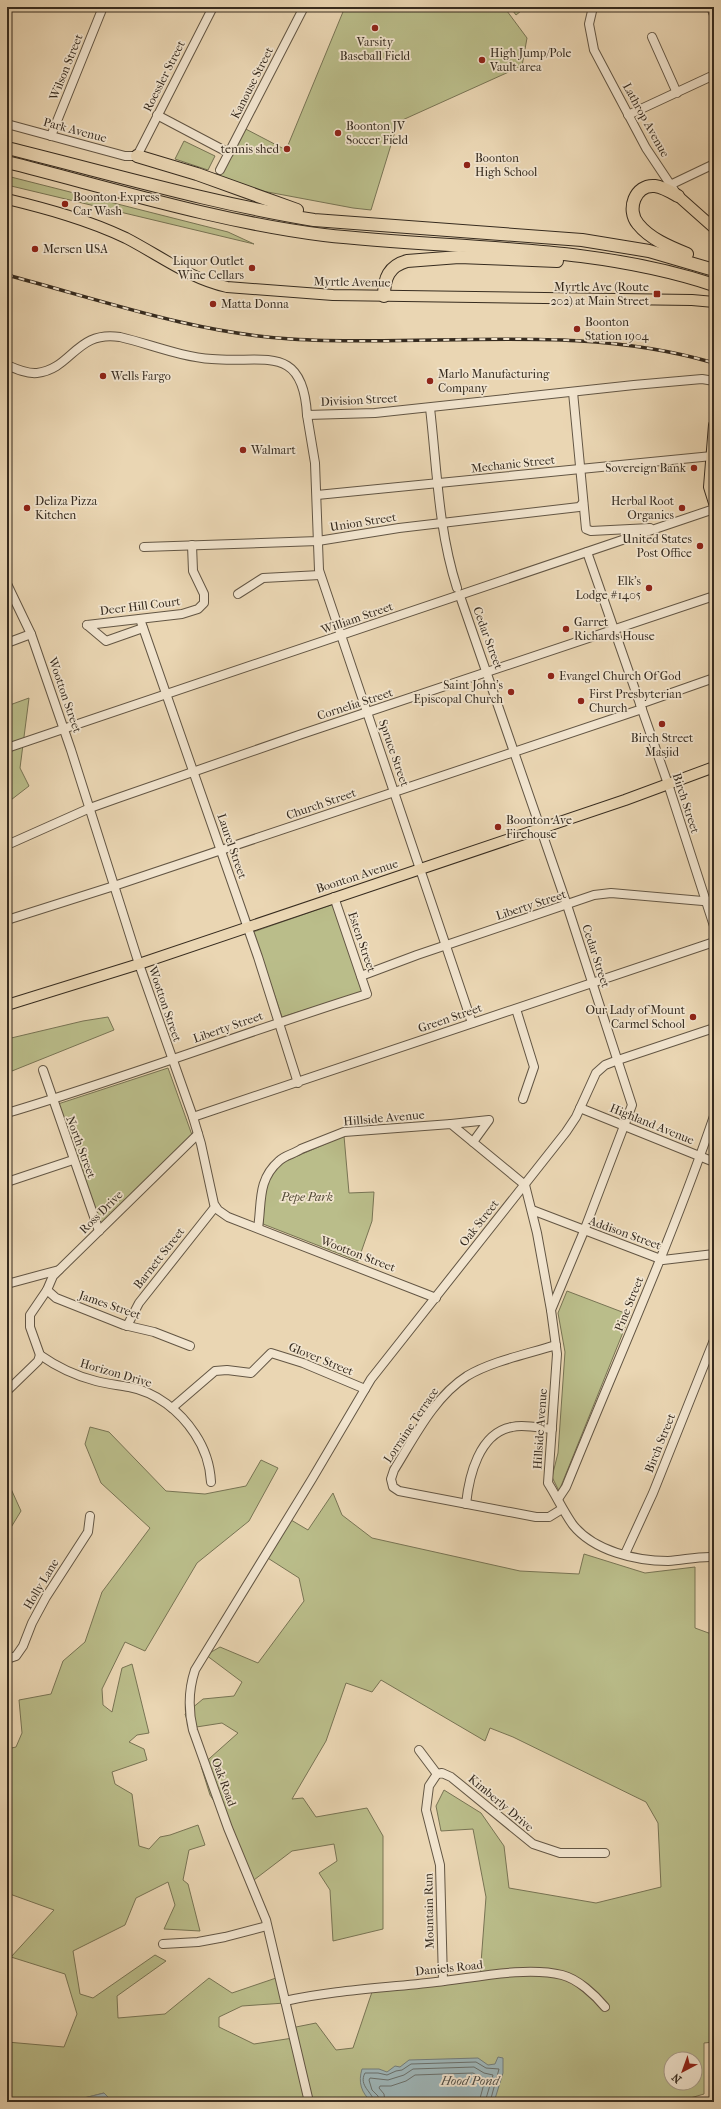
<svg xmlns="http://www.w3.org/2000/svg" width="721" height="2109" viewBox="0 0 721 2109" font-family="'IM FELL French Canon',serif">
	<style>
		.green { fill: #babd8a; stroke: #787454; fill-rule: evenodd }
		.water { fill: #9eb6b9; stroke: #747e7b }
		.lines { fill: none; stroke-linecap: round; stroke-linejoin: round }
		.shore { stroke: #6a706c; stroke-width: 1 }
		.minor-casing { stroke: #635644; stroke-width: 10 }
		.major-casing { stroke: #362b1f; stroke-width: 12 }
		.highway-casing { stroke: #362b1f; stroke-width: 14 }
		.minor { stroke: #f1e4ce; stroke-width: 8 }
		.major { stroke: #ead6b3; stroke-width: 10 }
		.highway { stroke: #ead6b3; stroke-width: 12 }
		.rail-casing { stroke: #362b1f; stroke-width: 3.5 }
		.rail { stroke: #f1e4ce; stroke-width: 2; stroke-dasharray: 6; stroke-linecap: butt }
		.poi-dot { fill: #8f2418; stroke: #f1e4ce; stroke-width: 1.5 }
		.labels { text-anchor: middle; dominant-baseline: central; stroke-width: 3.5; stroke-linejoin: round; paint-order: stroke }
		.poi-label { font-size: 12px; fill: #362b1f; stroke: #f1e4ce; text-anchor: start }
		.street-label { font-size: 12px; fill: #362b1f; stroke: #f1e4ce }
		.park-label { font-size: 12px; font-style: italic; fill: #504834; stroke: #f1e4ce }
		.water-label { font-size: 13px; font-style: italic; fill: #504e46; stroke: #f1e4ce }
	</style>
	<rect width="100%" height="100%" fill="#ead6b3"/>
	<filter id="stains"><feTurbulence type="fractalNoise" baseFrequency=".005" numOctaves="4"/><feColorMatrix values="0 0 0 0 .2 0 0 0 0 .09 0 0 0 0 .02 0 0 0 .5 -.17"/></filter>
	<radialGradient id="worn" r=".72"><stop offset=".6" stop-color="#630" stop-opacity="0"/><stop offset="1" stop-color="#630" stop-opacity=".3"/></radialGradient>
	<g class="green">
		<path d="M345,7H504L527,38L522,66L398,122L371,210L353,208L241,187L214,178L240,126L286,150Z"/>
		<path d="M510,7H526L516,15Z"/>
		<path d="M184,141L215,156L208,170L175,159Z"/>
		<path d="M7,176L228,232L254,244L7,185Z"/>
		<path d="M29,698L20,768L29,786L7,803V706Z"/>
		<path d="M334,904L362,992L282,1017L253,932Z"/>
		<path d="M108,1017L114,1030L7,1073V1039L83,1021Z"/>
		<path d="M168,1068L192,1135L100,1224L58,1104Z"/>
		<path d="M344,1136L349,1193L374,1192L372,1221L358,1261L263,1224L265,1182L281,1163Z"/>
		<path d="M567,1291L630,1315L559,1491L552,1477L558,1453L565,1352L558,1313Z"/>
		<path d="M90,1427L109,1432L166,1491L205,1494L246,1486L261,1460L278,1468L249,1521L197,1563L145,1651L125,1642L102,1689L103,1705L112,1712L122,1668L132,1664L149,1733L137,1735L129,1742L144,1749L147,1760L112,1772L115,1784L132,1794L139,1846L149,1849L160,1837L170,1835L198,1825L205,1845L189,1850L183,1880L188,1884L200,1931L164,1929L175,1905L168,1882L136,1898L125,1925L73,1951L80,1994L93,1998L155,1955L166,1961L117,1996L118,2018L165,2014L209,1978L232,1993L279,1977L285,2003L242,2006L219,2017V2027L254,2044L293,2038L291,2028L316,2023L336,2050L353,2048L373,1989L480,1976L486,1897L473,1829L441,1831L436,1806L444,1790L481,1813L504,1846L509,1888L596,1903L661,1887L658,1823L646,1802L513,1737L490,1728L485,1741L381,1680L372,1692L346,1683L326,1741L292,1799L303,1798L316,1817L367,1808L383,1836V1929L333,1941L330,1890L319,1873L337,1861L334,1844L292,1851L250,1883L227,1821L210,1795L201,1766L238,1733L222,1723L190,1728L185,1714L203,1699L234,1696L242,1682L206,1655L220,1647L258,1663L304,1601L299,1578L263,1555L286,1517L308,1530L333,1493L342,1515L372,1538L520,1571L579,1574L584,1554L645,1573L695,1567V1628L714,1635V2042L704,2043V2094L687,2099L688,2102H113L104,2093L68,2102H30L7,2099V2042L64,2047L77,2014L65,1974L11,1957L54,1910L7,1893V1749L16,1747L22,1733L19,1700L51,1694L63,1661L85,1642L102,1592L150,1528L101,1483L85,1444ZM671,2059H695V2083H671Z"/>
		<path d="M7,1480L21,1511L7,1534Z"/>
	</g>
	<g class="water">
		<path d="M498,2057L503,2058V2073L494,2102H372C361,2093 358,2082 362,2069H379L387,2072L395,2066L400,2067L409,2060L478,2058L488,2065L495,2064Z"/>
		<path d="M104,2093L113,2102H68Z"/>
	</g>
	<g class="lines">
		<g class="shore">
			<path d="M374,2102C373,2092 358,2086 365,2073H378L387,2075L396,2071L402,2070L411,2064L476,2062L486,2068L499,2069L490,2102"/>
			<path d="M379,2102L378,2096L372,2090L369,2080L370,2078L388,2080L404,2075L413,2069L474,2067L484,2073L493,2075L485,2102"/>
			<path d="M385,2102L384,2094L379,2088L380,2086H391L406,2081L415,2075L473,2073L485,2080L479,2102"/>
		</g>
		<defs>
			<g id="minor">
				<path d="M593,7L589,24L594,50L646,148L676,193"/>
				<path d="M711,7L714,15"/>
				<path d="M652,37L677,93"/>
				<path d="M157,115L229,153"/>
				<path d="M628,115L714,75"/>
				<path d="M7,124L125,156H137L213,7"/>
				<path d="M51,136L103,7"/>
				<path d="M220,170L304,7"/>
				<path d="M670,185L714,164"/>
				<path d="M7,365C16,369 27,374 37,373C72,369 76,330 120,337C150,344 181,357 212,359C262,364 303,342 307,415L375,413L634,385L702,379L714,381"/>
				<path d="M573,392L586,529L591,531L650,528"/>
				<path d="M430,408C437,468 438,529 457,588"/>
				<path d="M307,415L315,463L319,570L472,1023"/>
				<path d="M317,495L712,456"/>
				<path d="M144,547L318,541L399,528L579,507L583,503"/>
				<path d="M587,552L668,784L714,926"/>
				<path d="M7,584L31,634L71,750L139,964L193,1117L201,1144L214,1204L218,1210L228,1217L436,1298"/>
				<path d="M238,594L263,578L320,575"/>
				<path d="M460,596L567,905L632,1105L584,1231L551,1310L557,1354L548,1483C557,1497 563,1511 573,1525C594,1551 636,1561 668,1561C684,1560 698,1556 714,1557"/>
				<path d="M140,619L258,957L298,1083"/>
				<path d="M87,625L182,614L198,609L204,603V594L193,571L192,545"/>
				<path d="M87,625L106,641L143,628"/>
				<path d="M7,643L31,634"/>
				<path d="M640,704L714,678"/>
				<path d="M7,748L714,509"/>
				<path d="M7,845L90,808L118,798L299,735L714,596"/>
				<path d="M7,920L114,886L642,709"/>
				<path d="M361,976L417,955L594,895L611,893L714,902"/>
				<path d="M516,1009L534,1067L523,1099"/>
				<path d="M43,1070L99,1231"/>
				<path d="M580,1108L714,1162"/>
				<path d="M7,1113C128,1077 246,1032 367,994L334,897"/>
				<path d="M193,1117L714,942"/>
				<path d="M451,1124L489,1120L473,1142"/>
				<path d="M7,1182L73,1160"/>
				<path d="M532,1210L663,1260L714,1254"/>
				<path d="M258,1228C262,1203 257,1180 279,1161C285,1155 294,1154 301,1149L344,1132L451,1124L525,1185L537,1233L551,1310"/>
				<path d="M59,1270L53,1276L47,1290L30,1315V1327L40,1355C57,1367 76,1376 96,1381C107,1384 118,1385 129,1387C156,1392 180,1411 195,1434C205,1449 210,1463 211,1482"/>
				<path d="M7,1284L59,1270L198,1134"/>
				<path d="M47,1290L56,1298L124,1325L154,1332L190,1346"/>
				<path d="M127,1326L139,1303L215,1207"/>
				<path d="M556,1345C528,1354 492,1361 467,1376C434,1397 414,1438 394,1470L391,1479L393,1487L399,1491L536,1517H549L562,1509"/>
				<path d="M7,1391L38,1361L40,1355"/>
				<path d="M172,1408L215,1371L227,1370L251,1373L271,1353L303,1363L365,1389"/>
				<path d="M558,1499L566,1487C616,1363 671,1242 714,1116"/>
				<path d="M466,1504C469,1476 479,1433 512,1427C524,1424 540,1428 552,1429"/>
				<path d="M625,1554L653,1493L714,1340"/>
				<path d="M7,1659L16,1656L23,1646L32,1623L46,1597L88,1532L90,1516"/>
				<path d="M419,1750L437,1774"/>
				<path d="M437,1774L429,1786L426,1810L440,1865L443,1981"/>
				<path d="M437,1774L442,1773L451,1777L533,1844L560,1853H605"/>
				<path d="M163,1944L198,1942L225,1937L267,1926"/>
				<path d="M285,2001C334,1990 386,1988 436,1982C473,1978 526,1966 562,1975C578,1979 595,1995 605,2007"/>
				<path d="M309,2102L266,1920L228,1828L193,1730C188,1709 188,1691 195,1670L312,1479L371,1379L566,1132L576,1117L596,1073L605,1065L618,1060L714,1028"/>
			</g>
			<g id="major">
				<path d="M678,196L714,228"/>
				<path d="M7,199C48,209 88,220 126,238C159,255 190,279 227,287L333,295L692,300L714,302"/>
				<path d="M714,425L709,487L714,503"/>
				<path d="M7,1005L139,964L625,800L714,767"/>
			</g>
			<g id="highway">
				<path d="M7,148C109,173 210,203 314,220L582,240L649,251L714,270"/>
				<path d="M137,156L197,174L297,210"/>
				<path d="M7,162C110,188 219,222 324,235C455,250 588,243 714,285"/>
				<path d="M678,196C671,192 663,187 655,186C635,184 626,210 638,224C650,239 670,247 687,254"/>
				<path d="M384,296C384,278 389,266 407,261L459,257L557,261"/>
			</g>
		</defs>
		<use href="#minor" class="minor-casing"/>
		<use href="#major" class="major-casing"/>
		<use href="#highway" class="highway-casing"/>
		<use href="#minor" class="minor"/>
		<use href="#major" class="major"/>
		<use href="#highway" class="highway"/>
		<defs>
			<path id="rail" d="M7,275C101,300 194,333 291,339C432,348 577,322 714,363"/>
		</defs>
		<use href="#rail" class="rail-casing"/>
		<use href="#rail" class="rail"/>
	</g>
	<g class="poi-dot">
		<circle cx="375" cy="28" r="4"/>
		<circle cx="482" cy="60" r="4"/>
		<circle cx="338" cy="133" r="4"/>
		<circle cx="287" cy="149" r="4"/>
		<circle cx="467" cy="165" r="4"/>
		<circle cx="65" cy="204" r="4"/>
		<circle cx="35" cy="249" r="4"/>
		<circle cx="252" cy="268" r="4"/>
		<rect x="653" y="290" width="8" height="8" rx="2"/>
		<circle cx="213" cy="304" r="4"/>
		<circle cx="577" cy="329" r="4"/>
		<circle cx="103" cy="376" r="4"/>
		<circle cx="430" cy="381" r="4"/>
		<circle cx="243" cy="450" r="4"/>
		<circle cx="694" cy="468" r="4"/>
		<circle cx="27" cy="508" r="4"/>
		<circle cx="682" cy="508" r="4"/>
		<circle cx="700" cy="546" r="4"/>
		<circle cx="649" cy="588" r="4"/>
		<circle cx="566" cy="629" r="4"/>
		<circle cx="551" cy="676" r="4"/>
		<circle cx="511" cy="692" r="4"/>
		<circle cx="581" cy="701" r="4"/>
		<circle cx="662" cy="724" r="4"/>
		<circle cx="498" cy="827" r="4"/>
		<circle cx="693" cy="1017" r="4"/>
	</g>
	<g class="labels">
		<g class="poi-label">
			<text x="375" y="42" text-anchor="middle">Varsity<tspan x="375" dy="14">Baseball Field</tspan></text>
			<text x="490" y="53">High Jump/Pole<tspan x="490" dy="14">Vault area</tspan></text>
			<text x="346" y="126">Boonton JV<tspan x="346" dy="14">Soccer Field</tspan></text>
			<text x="279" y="149" text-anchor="end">tennis shed</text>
			<text x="475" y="158">Boonton<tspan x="475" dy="14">High School</tspan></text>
			<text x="73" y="197">Boonton Express<tspan x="73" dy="14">Car Wash</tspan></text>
			<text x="43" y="249">Mersen USA</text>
			<text x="244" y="261" text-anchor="end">Liquor Outlet<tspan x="244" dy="14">Wine Cellars</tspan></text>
			<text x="649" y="287" text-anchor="end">Myrtle Ave (Route<tspan x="649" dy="14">202) at Main Street</tspan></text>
			<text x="221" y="304">Matta Donna</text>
			<text x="585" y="322">Boonton<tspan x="585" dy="14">Station 1904</tspan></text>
			<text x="438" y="374">Marlo Manufacturing<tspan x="438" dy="14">Company</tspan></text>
			<text x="111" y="376">Wells Fargo</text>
			<text x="251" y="450">Walmart</text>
			<text x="686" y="468" text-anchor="end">Sovereign Bank</text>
			<text x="35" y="501">Deliza Pizza<tspan x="35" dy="14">Kitchen</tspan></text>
			<text x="674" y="501" text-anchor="end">Herbal Root<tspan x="674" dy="14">Organics</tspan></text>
			<text x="692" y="539" text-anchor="end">United States<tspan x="692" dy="14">Post Office</tspan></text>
			<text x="641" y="581" text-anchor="end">Elk's<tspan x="641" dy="14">Lodge #1405</tspan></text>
			<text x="574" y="622">Garret<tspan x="574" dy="14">Richards House</tspan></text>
			<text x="559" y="676">Evangel Church Of God</text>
			<text x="503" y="685" text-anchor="end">Saint John's<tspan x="503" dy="14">Episcopal Church</tspan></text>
			<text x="589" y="694">First Presbyterian<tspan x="589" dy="14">Church</tspan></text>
			<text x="662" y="738" text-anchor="middle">Birch Street<tspan x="662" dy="14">Masjid</tspan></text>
			<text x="506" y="820">Boonton Ave<tspan x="506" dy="14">Firehouse</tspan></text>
			<text x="685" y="1010" text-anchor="end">Our Lady of Mount<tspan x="685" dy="14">Carmel School</tspan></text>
		</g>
		<g class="street-label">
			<text transform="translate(66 67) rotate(-68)">Wilson Street</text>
			<text transform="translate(164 76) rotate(-63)">Roessler Street</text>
			<text transform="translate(252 83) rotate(-63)">Kanouse Street</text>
			<text transform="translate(646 120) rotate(61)">Lathrop Avenue</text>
			<text transform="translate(75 130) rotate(15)">Park Avenue</text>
			<text transform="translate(352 282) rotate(1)">Myrtle Avenue</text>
			<text transform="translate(359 400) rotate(-3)">Division Street</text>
			<text transform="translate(513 464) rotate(-6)">Mechanic Street</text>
			<text transform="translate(363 522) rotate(-9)">Union Street</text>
			<text transform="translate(140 606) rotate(-7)">Deer Hill Court</text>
			<text transform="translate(357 618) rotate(-19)">William Street</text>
			<text transform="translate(488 638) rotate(70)">Cedar Street</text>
			<text transform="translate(65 695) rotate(71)">Wootton Street</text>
			<text transform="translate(355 704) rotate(-18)">Cornelia Street</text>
			<text transform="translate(394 753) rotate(71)">Spruce Street</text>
			<text transform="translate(686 803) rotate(72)">Birch Street</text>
			<text transform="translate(321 804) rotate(-19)">Church Street</text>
			<text transform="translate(232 846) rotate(71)">Laurel Street</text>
			<text transform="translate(357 876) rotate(-18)">Boonton Avenue</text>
			<text transform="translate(531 905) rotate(-18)">Liberty Street</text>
			<text transform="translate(362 942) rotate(71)">Esten Street</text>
			<text transform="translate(596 956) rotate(72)">Cedar Street</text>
			<text transform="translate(165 1004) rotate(71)">Wootton Street</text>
			<text transform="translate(450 1018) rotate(-19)">Green Street</text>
			<text transform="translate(228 1027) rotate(-19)">Liberty Street</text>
			<text transform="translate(384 1118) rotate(-5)">Hillside Avenue</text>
			<text transform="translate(652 1124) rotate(22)">Highland Avenue</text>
			<text transform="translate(81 1147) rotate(70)">North Street</text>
			<text transform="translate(101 1212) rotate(-45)">Ross Drive</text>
			<text transform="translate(479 1223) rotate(-52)">Oak Street</text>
			<text transform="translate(625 1233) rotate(20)">Addison Street</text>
			<text transform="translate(358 1254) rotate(21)">Wootton Street</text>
			<text transform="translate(159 1258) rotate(-52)">Barnett Street</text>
			<text transform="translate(629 1304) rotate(-68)">Pine Street</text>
			<text transform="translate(110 1305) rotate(19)">James Street</text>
			<text transform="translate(321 1359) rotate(22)">Glover Street</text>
			<text transform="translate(116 1373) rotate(16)">Horizon Drive</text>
			<text transform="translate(411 1425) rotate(-56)">Lorraine Terrace</text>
			<text transform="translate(540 1429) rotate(-86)">Hillside Avenue</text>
			<text transform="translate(660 1443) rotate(-68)">Birch Street</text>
			<text transform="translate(41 1584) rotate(-59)">Holly Lane</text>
			<text transform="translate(224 1782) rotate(70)">Oak Road</text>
			<text transform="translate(501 1803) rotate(40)">Kimberly Drive</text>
			<text transform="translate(429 1911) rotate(-91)">Mountain Run</text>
			<text transform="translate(449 1968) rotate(-6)">Daniels Road</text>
		</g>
		<g class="park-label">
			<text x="307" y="1197">Pepe Park</text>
		</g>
		<g class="water-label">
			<text x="470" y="2080">Hood Pond</text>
		</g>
	</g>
	<rect width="721" height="2109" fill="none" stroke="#ead6b3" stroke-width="24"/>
	<rect x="8" y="8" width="705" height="2093" fill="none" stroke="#362b1f" stroke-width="2"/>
	<rect x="12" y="12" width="697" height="2085" fill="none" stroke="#362b1f"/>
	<g transform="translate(683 2071) rotate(221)"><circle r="19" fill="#f1e4ce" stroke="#a69a88"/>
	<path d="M0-3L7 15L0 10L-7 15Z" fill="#8f2418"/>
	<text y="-6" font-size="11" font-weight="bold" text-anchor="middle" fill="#362b1f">N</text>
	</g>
	<rect width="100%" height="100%" filter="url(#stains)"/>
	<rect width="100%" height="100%" fill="url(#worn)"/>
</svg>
